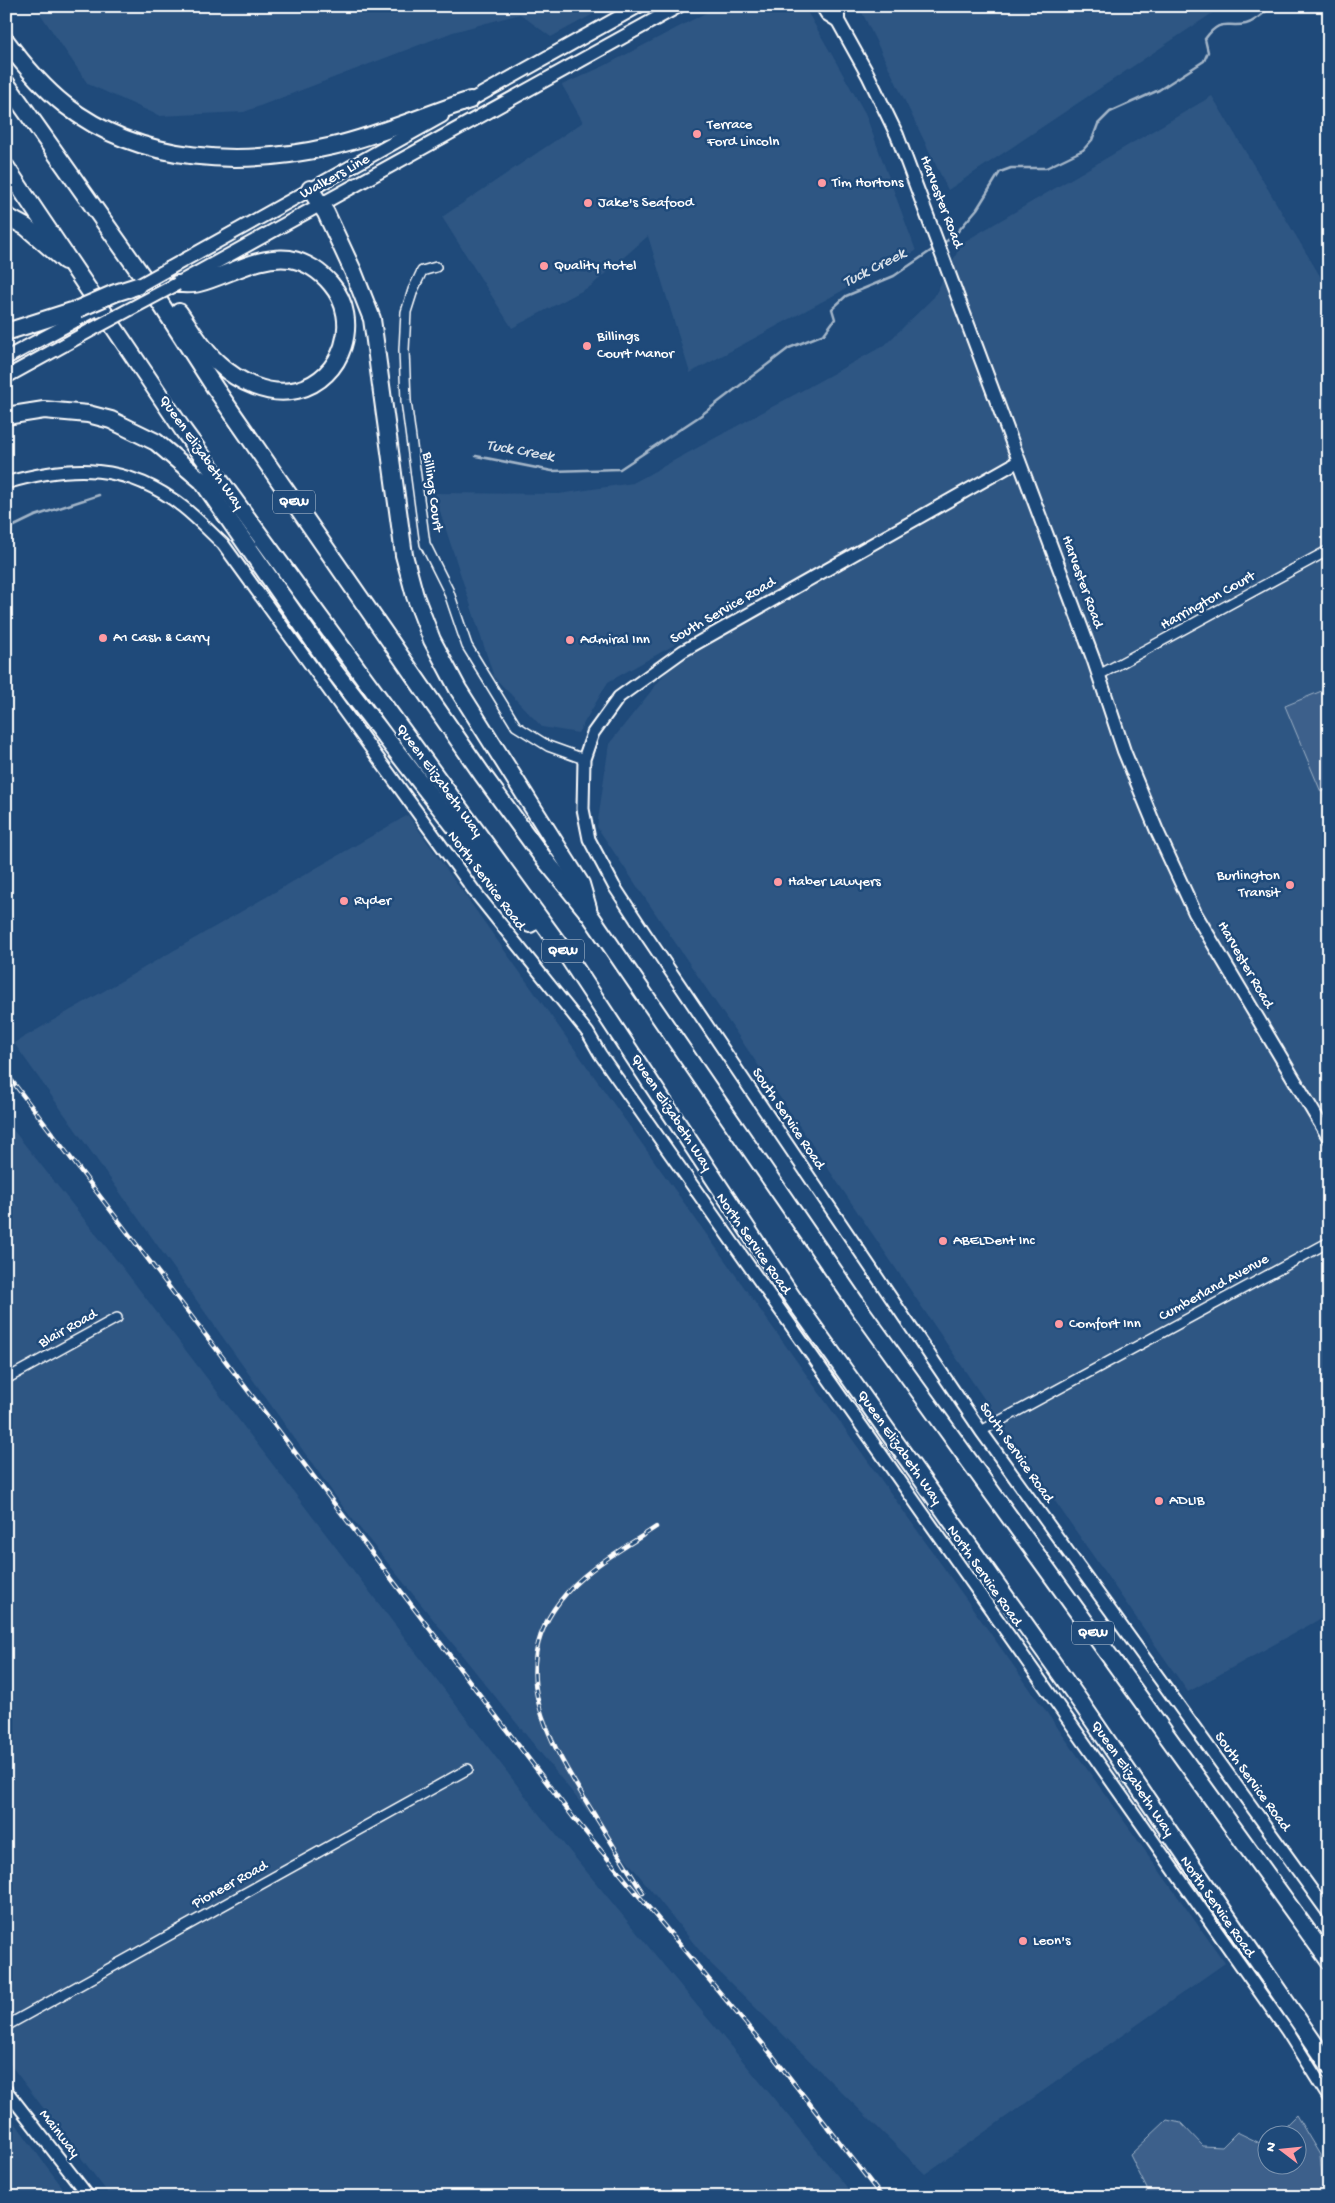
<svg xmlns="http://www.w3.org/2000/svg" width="1335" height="2203" viewBox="0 0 1335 2203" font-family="'Gochi Hand',sans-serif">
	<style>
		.built { fill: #2e5683 }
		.green { fill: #3c618b; stroke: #9eb0c5 }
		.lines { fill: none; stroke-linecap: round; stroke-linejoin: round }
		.stream { stroke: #a3b5c8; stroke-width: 2.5 }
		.minor-casing { stroke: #fff; stroke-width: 12 }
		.tertiary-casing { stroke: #fff; stroke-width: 15 }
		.secondary-casing { stroke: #fff; stroke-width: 16 }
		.motorway-casing { stroke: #fff; stroke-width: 20 }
		.minor { stroke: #1f4a7a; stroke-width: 9 }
		.tertiary { stroke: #1f4a7a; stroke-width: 11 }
		.secondary { stroke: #1f4a7a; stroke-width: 12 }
		.motorway { stroke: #1f4a7a; stroke-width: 16 }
		.rail-casing { stroke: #fff; stroke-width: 4.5 }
		.rail { stroke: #1f4a7a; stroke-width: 2.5; stroke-dasharray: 8; stroke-linecap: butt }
		.secondary-bridge-casing { stroke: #fff; stroke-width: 16; stroke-linecap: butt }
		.motorway-bridge-casing { stroke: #fff; stroke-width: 20; stroke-linecap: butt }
		.secondary-bridge { stroke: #1f4a7a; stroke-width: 12 }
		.motorway-bridge { stroke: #1f4a7a; stroke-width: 16 }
		.poi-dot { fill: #ff9aa2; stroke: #1f4a7a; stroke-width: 2 }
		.labels { text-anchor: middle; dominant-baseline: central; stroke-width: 5; stroke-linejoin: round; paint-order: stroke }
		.shield { fill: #1f4a7a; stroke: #bcc9d7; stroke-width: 1 }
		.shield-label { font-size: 14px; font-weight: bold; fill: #fff }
		.poi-label { font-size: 15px; fill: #fff; stroke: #1f4a7a; text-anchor: start }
		.street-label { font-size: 15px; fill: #fff; stroke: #1f4a7a }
		.water-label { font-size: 16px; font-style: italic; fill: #d8e0e8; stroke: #1f4a7a }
	</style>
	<rect width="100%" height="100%" fill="#1f4a7a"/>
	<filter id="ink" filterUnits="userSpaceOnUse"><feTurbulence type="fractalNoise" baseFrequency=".02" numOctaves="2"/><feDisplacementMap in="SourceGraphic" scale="10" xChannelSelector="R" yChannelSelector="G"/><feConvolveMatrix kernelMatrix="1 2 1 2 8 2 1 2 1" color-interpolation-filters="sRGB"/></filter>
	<g filter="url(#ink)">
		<g class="built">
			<path d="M35,6H608L551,37L520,14L453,32L244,112L160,116L88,84Z"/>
			<path d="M719,6H804L865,113L916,251L690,373L648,236L591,286L512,328L442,217L583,122L562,85L604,66Z"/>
			<path d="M859,6H1223L948,190Z"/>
			<path d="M1212,96L1326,286L1329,285V1614L1188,1692L995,1415L597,827L609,744L699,631L608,682L578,733L542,727L494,677L434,493L559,494L633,483L885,345L934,297L962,243Z"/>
			<path d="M408,815L1225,1963L925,2174L708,1961L346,1511L14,1043Z"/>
			<path d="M6,1121L126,1272L539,1814L855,2197H111L6,2059Z"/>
			<path d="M6,2110L44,2163L70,2197H6Z"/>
		</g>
		<g class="green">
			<path d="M1329,688V788L1321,792L1285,706Z"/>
			<path d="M1296,2115L1320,2155L1324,2197H1145L1147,2189L1130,2155L1167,2120L1181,2123L1203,2146L1222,2147L1237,2132L1266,2146L1267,2144L1268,2166H1298V2136L1276,2135Z"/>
		</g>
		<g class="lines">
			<g class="stream">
				<path d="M942,244L954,236L977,209L1000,172L1011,168H1046L1083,150L1092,140L1098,124L1110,112L1159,90L1204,61L1208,52L1205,39C1221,17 1226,28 1246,24C1255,22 1265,12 1272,6"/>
				<path d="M476,456L552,471L620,469L700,416L789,348L824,334L835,319L832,309L846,296L894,276L935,248"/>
				<path d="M6,530L35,516L99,495"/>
			</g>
			<defs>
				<g id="minor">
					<path d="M436,267L422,271L413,290L406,312L404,350L406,401L425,544L448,590L467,646L516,726L548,746L584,759"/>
					<path d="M1099,675L1329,550"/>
					<path d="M6,1379L117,1318"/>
					<path d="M981,1431L1329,1242"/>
					<path d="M6,2026L468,1769"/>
				</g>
				<g id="tertiary">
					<path d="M1019,461L683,651L619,697L593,733L584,759L583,809L589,839L614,886L644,932L981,1431L1329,1914"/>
					<path d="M6,483C71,464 128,463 183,507C197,518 210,532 223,544L475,892L588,1033L600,1054C830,1378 1056,1706 1287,2031L1329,2098"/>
					<path d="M6,2090L89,2197"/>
				</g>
				<g id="secondary">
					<path d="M822,6L827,14L838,21L868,75L897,135L1094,661L1124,751L1157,831L1195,913L1329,1138"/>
					<path d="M838,6V21"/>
					<path d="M462,105L639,6"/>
					<path d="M170,268L442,116"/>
					<path d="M177,284L679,6"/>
					<path d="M6,358L95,310"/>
					<path d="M6,377L93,329"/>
				</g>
				<g id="motorway">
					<path d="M6,41C23,64 42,87 65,105C141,164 243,167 333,146C380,135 425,115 470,100"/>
					<path d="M6,83L148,284L215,388L482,774L541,855L590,915L857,1305L1329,1961"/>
					<path d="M6,167L183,430L568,957L792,1297L1079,1700L1329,2065"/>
					<path d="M310,189L326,213L353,271L372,319L404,555L415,596L432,640L458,689L581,884L588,908"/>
					<path d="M6,216L26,227L65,261"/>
					<path d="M177,284C184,284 192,285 199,283C229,275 258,255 290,259C306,262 321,272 331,284C362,320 343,379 297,390C269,397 238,382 218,363C202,349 191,329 179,312"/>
					<path d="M6,332L78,309"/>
					<path d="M6,416L44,410L88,414L111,420L156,442L202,481L335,672L530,924"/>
				</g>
			</defs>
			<use href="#minor" class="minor-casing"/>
			<use href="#tertiary" class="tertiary-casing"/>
			<use href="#secondary" class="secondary-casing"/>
			<use href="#motorway" class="motorway-casing"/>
			<use href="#minor" class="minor"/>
			<use href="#tertiary" class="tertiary"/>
			<use href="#secondary" class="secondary"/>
			<use href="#motorway" class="motorway"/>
			<defs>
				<g id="rail">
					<path d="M6,1073L573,1817L772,2055L882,2197"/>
					<path d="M643,1893C624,1864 607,1835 589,1806C550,1742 505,1671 560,1601C584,1569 623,1549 656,1527"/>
				</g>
			</defs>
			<use href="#rail" class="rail-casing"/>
			<use href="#rail" class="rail"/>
			<defs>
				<g id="secondary-bridge">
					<path d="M129,291L170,268"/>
					<path d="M93,329L177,284"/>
				</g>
				<path id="motorway-bridge" d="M78,309L115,293L137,286"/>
			</defs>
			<use href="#secondary-bridge" class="secondary-bridge-casing"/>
			<use href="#motorway-bridge" class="motorway-bridge-casing"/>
			<use href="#secondary-bridge" class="secondary-bridge"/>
			<use href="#motorway-bridge" class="motorway-bridge"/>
		</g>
	</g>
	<g class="poi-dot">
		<circle cx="697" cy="134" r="5"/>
		<circle cx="822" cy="183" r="5"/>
		<circle cx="588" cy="203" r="5"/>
		<circle cx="544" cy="266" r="5"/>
		<circle cx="587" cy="346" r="5"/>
		<circle cx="103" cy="638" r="5"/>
		<circle cx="570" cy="640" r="5"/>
		<circle cx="778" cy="882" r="5"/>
		<circle cx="1290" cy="885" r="5"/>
		<circle cx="344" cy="901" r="5"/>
		<circle cx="943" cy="1241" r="5"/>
		<circle cx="1059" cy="1324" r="5"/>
		<circle cx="1159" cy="1501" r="5"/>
		<circle cx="1023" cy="1941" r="5"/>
	</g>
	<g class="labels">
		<g class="shield">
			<rect x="273" y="490.5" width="42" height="23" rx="4"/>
			<rect x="542" y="939.5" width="42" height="23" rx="4"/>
			<rect x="1072" y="1621.5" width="42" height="23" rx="4"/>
		</g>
		<g class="shield-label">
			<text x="294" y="502">QEW</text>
			<text x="563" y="951">QEW</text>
			<text x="1093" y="1633">QEW</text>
		</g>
		<g class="poi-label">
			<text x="707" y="125">Terrace<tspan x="707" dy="17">Ford Lincoln</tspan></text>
			<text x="832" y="183">Tim Hortons</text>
			<text x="598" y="203">Jake's Seafood</text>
			<text x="554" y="266">Quality Hotel</text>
			<text x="597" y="337">Billings<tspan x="597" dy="17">Court Manor</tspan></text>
			<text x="113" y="638">A1 Cash &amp; Carry</text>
			<text x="580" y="640">Admiral Inn</text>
			<text x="1280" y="876" text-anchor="end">Burlington<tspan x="1280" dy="17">Transit</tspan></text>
			<text x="788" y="882">Haber Lawyers</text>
			<text x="354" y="901">Ryder</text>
			<text x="953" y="1241">ABELDent Inc</text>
			<text x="1069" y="1324">Comfort Inn</text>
			<text x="1169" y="1501">ADLIB</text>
			<text x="1033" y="1941">Leon's</text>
		</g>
		<g class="street-label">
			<text transform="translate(335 177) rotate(-29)">Walkers Line</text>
			<text transform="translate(941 202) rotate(69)">Harvester Road</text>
			<text transform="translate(201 453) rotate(55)">Queen Elizabeth Way</text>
			<text transform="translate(432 492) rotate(82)">Billings Court</text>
			<text transform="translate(1082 582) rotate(70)">Harvester Road</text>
			<text transform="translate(1208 601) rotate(-29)">Harrington Court</text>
			<text transform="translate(723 611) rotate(-30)">South Service Road</text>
			<text transform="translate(439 781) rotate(54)">Queen Elizabeth Way</text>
			<text transform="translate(486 881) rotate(53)">North Service Road</text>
			<text transform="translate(1245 965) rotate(60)">Harvester Road</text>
			<text transform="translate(671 1113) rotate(57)">Queen Elizabeth Way</text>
			<text transform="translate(788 1119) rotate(56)">South Service Road</text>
			<text transform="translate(753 1244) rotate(55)">North Service Road</text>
			<text transform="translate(1214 1288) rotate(-29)">Cumberland Avenue</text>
			<text transform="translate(68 1329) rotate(-29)">Blair Road</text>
			<text transform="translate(899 1448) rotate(55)">Queen Elizabeth Way</text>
			<text transform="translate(1016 1453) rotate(55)">South Service Road</text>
			<text transform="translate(984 1576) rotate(55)">North Service Road</text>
			<text transform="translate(1132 1779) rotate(56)">Queen Elizabeth Way</text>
			<text transform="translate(1252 1782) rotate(54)">South Service Road</text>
			<text transform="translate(230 1885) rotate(-29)">Pioneer Road</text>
			<text transform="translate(1217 1907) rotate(55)">North Service Road</text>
			<text transform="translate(59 2134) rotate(52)">Mainway</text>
		</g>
		<g class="water-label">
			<text transform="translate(875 269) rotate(-27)">Tuck Creek</text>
			<text transform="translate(520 452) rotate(10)">Tuck Creek</text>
		</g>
	</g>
	<rect width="1335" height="2203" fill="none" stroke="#1f4a7a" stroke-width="25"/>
	<rect x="12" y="12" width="1310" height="2178" fill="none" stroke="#fff" stroke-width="2" filter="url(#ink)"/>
	<g transform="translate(1282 2150) rotate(286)"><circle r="24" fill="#1f4a7a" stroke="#7992af"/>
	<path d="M0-4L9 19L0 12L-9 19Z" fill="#ff9aa2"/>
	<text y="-8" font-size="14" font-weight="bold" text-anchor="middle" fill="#ffffff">N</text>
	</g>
</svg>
